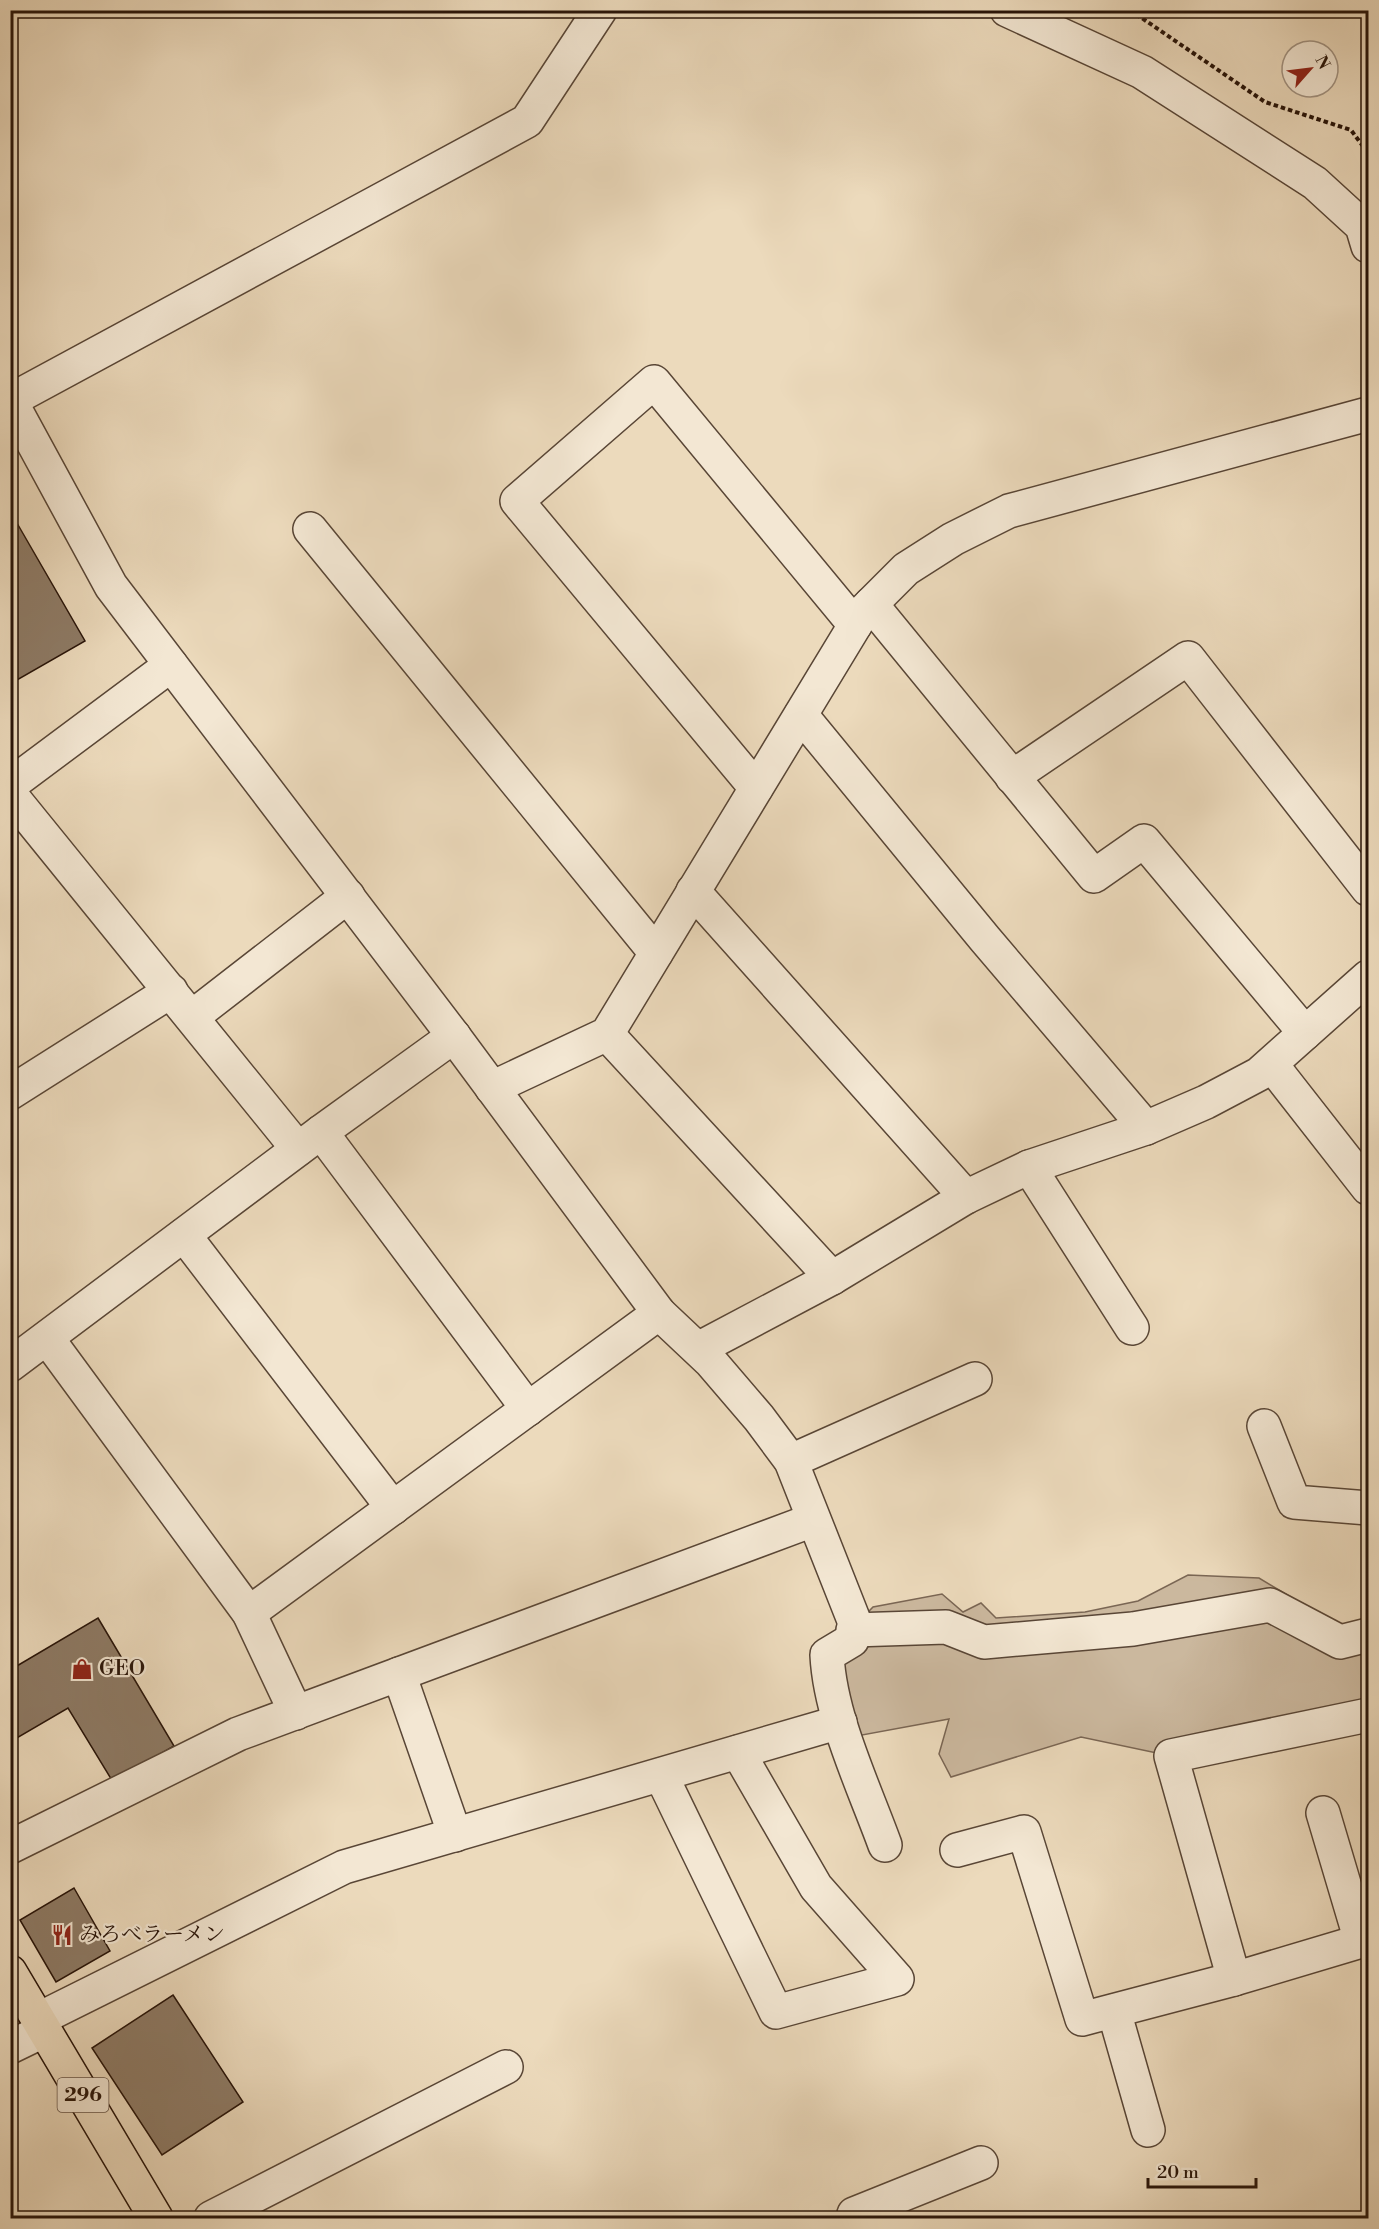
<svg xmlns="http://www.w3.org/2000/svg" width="1379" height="2229" viewBox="0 0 1379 2229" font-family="'Libre Bodoni','Noto Serif JP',serif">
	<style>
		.green { fill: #cbb89e; stroke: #7a6654; stroke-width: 1.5 }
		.building { fill: #8e7b66; stroke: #281409; stroke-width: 1.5 }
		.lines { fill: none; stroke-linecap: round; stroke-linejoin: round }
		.minor-casing { stroke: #594636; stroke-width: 36 }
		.highway-casing { stroke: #281409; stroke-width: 36 }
		.path { stroke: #281409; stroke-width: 4; stroke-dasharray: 4.5 3; stroke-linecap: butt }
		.minor { stroke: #f3e7d3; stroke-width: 33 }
		.highway { stroke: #ecdabc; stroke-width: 33 }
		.labels { text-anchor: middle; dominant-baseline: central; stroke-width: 4.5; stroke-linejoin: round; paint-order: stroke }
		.shield { fill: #f3e7d3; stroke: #655346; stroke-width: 1.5 }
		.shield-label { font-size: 20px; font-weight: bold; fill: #281409 }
		.poi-label { font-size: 21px; fill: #281409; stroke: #f3e7d3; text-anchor: start }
	</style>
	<rect width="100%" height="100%" fill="#ecdabc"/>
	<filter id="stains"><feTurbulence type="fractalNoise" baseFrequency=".00333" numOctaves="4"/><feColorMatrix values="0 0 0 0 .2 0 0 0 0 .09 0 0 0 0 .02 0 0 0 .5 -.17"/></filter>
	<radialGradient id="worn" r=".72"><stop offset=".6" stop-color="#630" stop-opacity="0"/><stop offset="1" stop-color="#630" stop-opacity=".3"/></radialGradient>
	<path class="green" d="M1188,1575L1259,1578L1336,1624L1368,1623V1715L1171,1756L1081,1737L951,1777L939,1754L949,1719L846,1738L827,1655L873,1607L942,1594L963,1612L981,1603L996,1618L1085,1612L1138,1601Z"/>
	<g class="building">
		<path d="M10,511L85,641L10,684Z"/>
		<path d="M98,1618L174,1746L113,1782L68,1708L10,1742V1670Z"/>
		<path d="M74,1888L110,1951L56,1982L20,1920Z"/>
		<path d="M173,1995L243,2102L162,2155L92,2048Z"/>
	</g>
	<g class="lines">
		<defs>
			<g id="minor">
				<path d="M1007,10L1142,72L1315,183L1362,226L1368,246"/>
				<path d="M10,400L111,586L453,1035L659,1313L711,1362L759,1418L791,1461L855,1623L852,1640L827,1655C830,1717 864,1787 885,1845"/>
				<path d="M11,400L527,121L600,10"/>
				<path d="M310,529L656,953"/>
				<path d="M871,604L1094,876L1144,841L1305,1033"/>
				<path d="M801,715L985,939L1146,1128"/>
				<path d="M1012,777L1188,658L1368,889"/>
				<path d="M10,785L171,665"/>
				<path d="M756,788L517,501L654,382L855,625"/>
				<path d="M10,794L298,1149"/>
				<path d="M693,891L966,1197"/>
				<path d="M192,1017L348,896"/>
				<path d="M607,1034L832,1278"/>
				<path d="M1271,1064L1368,1188"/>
				<path d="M492,1088L607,1034L863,612L906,569L953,539L1009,511L1368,414"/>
				<path d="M10,1093L171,991"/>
				<path d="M321,1132L528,1409"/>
				<path d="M1029,1167L1132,1328"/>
				<path d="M184,1235L393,1508"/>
				<path d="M47,1338L249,1613L296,1713"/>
				<path d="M698,1349L832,1278L966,1197L1029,1167L1146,1128L1206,1102L1259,1074L1368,977"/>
				<path d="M10,1365L321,1132L454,1036"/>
				<path d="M1264,1426L1294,1502L1368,1508"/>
				<path d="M791,1461L975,1379"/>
				<path d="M249,1613L659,1313"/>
				<path d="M853,1630L946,1627L984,1642L1133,1629L1270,1605L1340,1642L1368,1635"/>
				<path d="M399,1674L455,1835"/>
				<path d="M661,1775L776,2012L897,1979L816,1887L738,1752"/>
				<path d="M1323,1813L1361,1941"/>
				<path d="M10,1847L238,1734L813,1520"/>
				<path d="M957,1850L1024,1832L1082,2019L1234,1979L1368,1939"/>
				<path d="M1234,1979L1171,1756L1368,1715"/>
				<path d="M1114,2011L1148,2130"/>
				<path d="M39,2019L344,1867L840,1722"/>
				<path d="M10,2047L45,2030"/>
				<path d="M211,2218L506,2067"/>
				<path d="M855,2218L854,2214L981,2163"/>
			</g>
			<path id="highway" d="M10,1972L156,2218"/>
		</defs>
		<use href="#minor" class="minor-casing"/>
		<use href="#highway" class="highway-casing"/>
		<path class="path" d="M1130,10L1265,102L1351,130L1368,153"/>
		<use href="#minor" class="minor"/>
		<use href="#highway" class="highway"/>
	</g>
	<defs>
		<symbol id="shop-bare" viewBox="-9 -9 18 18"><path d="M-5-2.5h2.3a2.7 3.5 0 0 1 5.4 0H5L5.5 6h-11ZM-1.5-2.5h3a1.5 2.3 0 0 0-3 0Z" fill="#8f2418" stroke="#f3e7d3" stroke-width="2.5" paint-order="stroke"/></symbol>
		<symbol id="restaurant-bare" viewBox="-9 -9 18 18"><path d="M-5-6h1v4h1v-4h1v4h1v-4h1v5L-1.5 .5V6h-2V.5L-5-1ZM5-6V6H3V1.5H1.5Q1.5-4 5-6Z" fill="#8f2418" stroke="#f3e7d3" stroke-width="2.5" paint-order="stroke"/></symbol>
	</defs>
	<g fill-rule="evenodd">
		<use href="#shop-bare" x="67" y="1654" width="30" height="30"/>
		<use href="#restaurant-bare" x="47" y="1920" width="30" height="30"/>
	</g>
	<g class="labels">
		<rect class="shield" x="57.5" y="2078" width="51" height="34" rx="4.5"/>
		<g class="shield-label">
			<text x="83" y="2095">296</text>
		</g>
		<g class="poi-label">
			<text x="99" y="1669">GEO</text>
			<text x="79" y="1935">みろべラーメン</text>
		</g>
	</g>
	<rect width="1379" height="2229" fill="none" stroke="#ecdabc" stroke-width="36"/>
	<rect x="12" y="12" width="1355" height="2205" fill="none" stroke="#281409" stroke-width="3"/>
	<rect x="18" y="18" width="1343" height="2193" fill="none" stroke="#281409" stroke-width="1.5"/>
	<g transform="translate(1310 69) rotate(62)"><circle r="28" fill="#f3e7d3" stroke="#a29382" stroke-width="1.5"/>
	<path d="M0-4.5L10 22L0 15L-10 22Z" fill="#8f2418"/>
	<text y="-9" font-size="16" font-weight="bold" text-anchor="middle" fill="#281409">N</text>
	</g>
	<path d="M1148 2178v9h108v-9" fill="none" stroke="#281409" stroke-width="3"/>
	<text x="1157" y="2178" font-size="18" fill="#281409" stroke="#f3e7d3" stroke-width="4.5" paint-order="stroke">20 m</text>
	<rect width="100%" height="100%" filter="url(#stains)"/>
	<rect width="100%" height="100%" fill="url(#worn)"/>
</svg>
